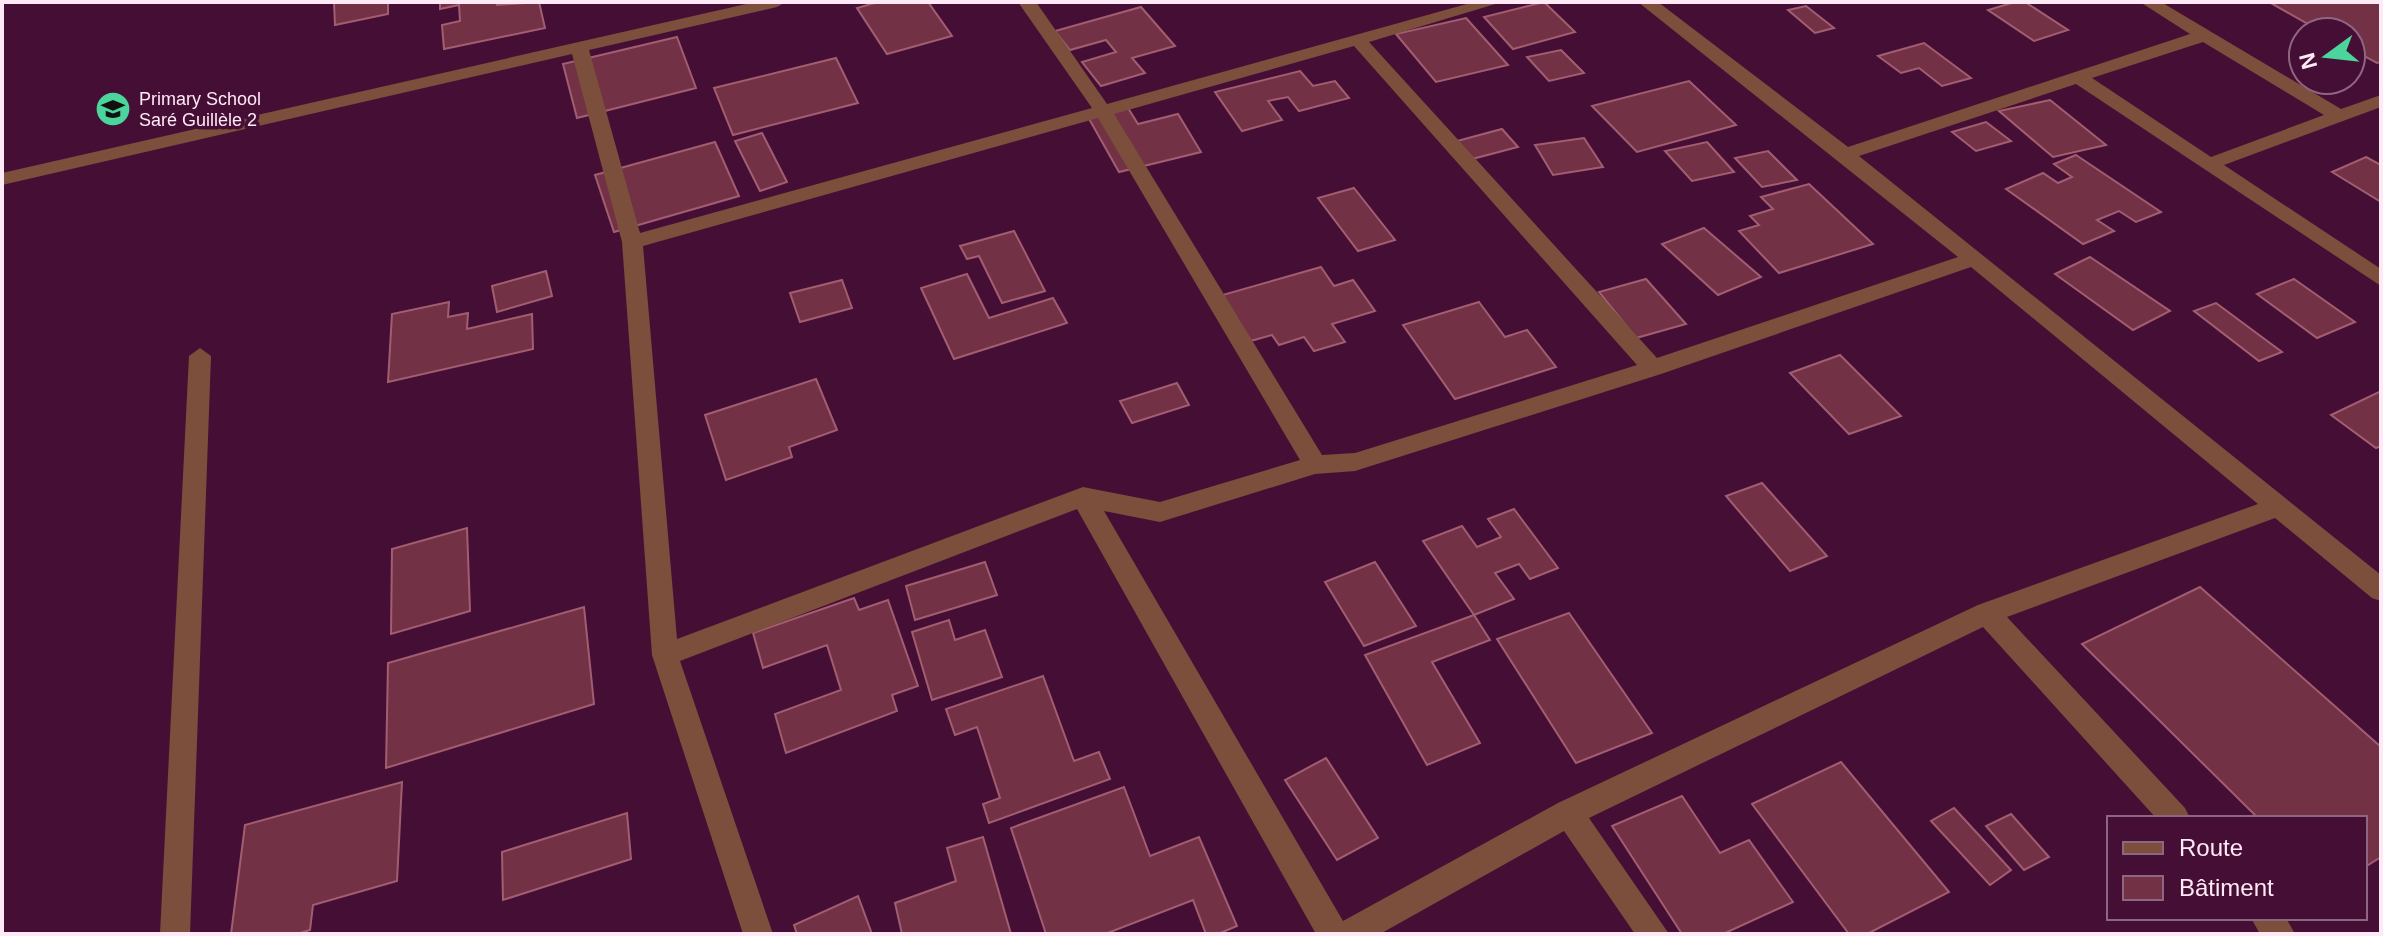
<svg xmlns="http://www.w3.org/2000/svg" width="2383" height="936" viewBox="0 0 2383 936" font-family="Helvetica,sans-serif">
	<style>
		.building { fill: #723145; stroke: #a35d71; stroke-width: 2 }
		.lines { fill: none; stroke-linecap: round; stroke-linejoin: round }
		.street { fill: #7c4e3c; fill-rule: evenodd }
		.labels { text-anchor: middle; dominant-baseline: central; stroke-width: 7; stroke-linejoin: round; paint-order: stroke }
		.far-poi-label { font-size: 18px; fill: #ffe9f6; stroke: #450f35; text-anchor: start }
	</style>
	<rect width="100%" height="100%" fill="#450f35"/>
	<g class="building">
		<path d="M334,2H388V14L335,25Z"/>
		<path d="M440,2H496L497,5L539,2L545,28L444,49L442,25L460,21L459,5L440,9Z"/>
		<path d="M878,2H928L952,36L887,54L857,8Z"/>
		<path d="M1544,2L1575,32L1513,49L1484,17Z"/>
		<path d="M2015,2H2025L2068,30L2034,41L1988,10Z"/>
		<path d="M2269,2H2381V62L2377,63L2351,49V32H2322Z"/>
		<path d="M1806,6L1834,28L1815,33L1788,10Z"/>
		<path d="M1141,7L1175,46L1132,58L1145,73L1101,86L1082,62L1116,52L1106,40L1070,50L1055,31Z"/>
		<path d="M1466,18L1508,65L1436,82L1396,34Z"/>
		<path d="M677,37L696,88L577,118L563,64Z"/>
		<path d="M1924,43L1971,78L1942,86L1919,68L1901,73L1878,56Z"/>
		<path d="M1561,50L1584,73L1549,81L1527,57Z"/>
		<path d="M836,58L858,103L733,135L714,88Z"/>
		<path d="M1300,71L1313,86L1335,81L1349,98L1299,111L1288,97L1268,101L1282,120L1242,131L1215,92Z"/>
		<path d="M1689,81L1736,125L1637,152L1592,106Z"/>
		<path d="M2050,100L2106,145L2053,157L1999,111Z"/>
		<path d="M1128,108L1138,124L1178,114L1201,152L1119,172L1088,117Z"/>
		<path d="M1986,122L2011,141L1976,151L1952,132Z"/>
		<path d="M1502,129L1518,147L1472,159L1457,141Z"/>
		<path d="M762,133L787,182L760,191L735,141Z"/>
		<path d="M1584,138L1603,167L1553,175L1535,145Z"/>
		<path d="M715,142L739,196L614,232L595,175Z"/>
		<path d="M1707,142L1734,172L1692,181L1665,151Z"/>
		<path d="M1768,151L1797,180L1762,187L1735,158Z"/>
		<path d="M2076,155L2161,212L2136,222L2119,211L2097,220L2114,231L2083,244L2006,189L2043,173L2058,183L2072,177L2054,164Z"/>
		<path d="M2366,157L2381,165V202L2332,172Z"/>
		<path d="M1809,184L1873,244L1779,273L1739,231L1759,225L1750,216L1773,209L1761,197Z"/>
		<path d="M1354,188L1395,240L1358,251L1318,198Z"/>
		<path d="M1704,228L1761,277L1718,295L1662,244Z"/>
		<path d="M1014,231L1045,291L1002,303L979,256L967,259L960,246Z"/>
		<path d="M2090,257L2170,311L2133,330L2055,274Z"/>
		<path d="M1321,267L1334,286L1353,280L1375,311L1332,324L1345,342L1314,351L1304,337L1279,345L1272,335L1247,342L1219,296Z"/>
		<path d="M546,271L552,296L497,312L492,286Z"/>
		<path d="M967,274L989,318L1053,298L1067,323L954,359L921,288Z"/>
		<path d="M1646,279L1686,324L1636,338L1599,292Z"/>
		<path d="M2294,279L2355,322L2317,338L2257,294Z"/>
		<path d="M842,280L852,308L800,322L790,293Z"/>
		<path d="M449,302L448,317L468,313L467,329L532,314L533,349L388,382L392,314Z"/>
		<path d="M1479,302L1505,337L1527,330L1556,367L1455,399L1403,325Z"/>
		<path d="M2216,303L2282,352L2259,361L2194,311Z"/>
		<path d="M1840,355L1901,416L1849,434L1790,373Z"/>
		<path d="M816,379L837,430L789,447L792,457L726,480L705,415Z"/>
		<path d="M1177,383L1189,405L1132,423L1120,401Z"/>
		<path d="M2381,391V446L2376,448L2331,415Z"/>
		<path d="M1762,483L1827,556L1790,571L1726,496Z"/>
		<path d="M1514,509L1558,568L1530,579L1519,564L1495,573L1514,599L1474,615L1423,541L1462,526L1477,547L1501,537L1488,519Z"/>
		<path d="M467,528L470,611L391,634L392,549Z"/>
		<path d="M985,562L997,595L915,620L906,586Z"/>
		<path d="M1375,562L1416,626L1364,646L1325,582Z"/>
		<path d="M2200,587L2381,747V857L2365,867V818H2258L2082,644Z"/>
		<path d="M854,598L859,610L888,600L918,686L892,695L897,711L786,753L775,714L841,690L827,645L763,668L753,633Z"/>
		<path d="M584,607L594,704L386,768L388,663Z"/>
		<path d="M1569,613L1652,733L1576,763L1497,639Z"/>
		<path d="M1474,615L1490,640L1432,662L1480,743L1427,765L1365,655Z"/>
		<path d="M949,620L955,640L985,630L1002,677L932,700L912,632Z"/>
		<path d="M1043,676L1074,761L1099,752L1110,779L989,823L983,804L1000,798L977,727L955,735L946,709Z"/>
		<path d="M1326,758L1378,838L1337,860L1285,780Z"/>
		<path d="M1841,762L1949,892L1867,934H1849L1752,804Z"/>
		<path d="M402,782L397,881L313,905L310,930L297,934H231L245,825Z"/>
		<path d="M1124,787L1150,856L1199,837L1237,926L1218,934H1206L1193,900L1105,934H1046L1011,828Z"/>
		<path d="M1682,796L1720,853L1749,840L1793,902L1723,934H1682L1612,826Z"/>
		<path d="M1954,808L2011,870L1990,885L1931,821Z"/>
		<path d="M627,813L631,859L503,900L502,852Z"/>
		<path d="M2011,814L2049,857L2024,870L1986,826Z"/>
		<path d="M983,837L1011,934H902L895,903L956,881L947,848Z"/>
		<path d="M858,896L872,934H797L794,925Z"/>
	</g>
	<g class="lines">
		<g class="street">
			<path d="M755,2H786L777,7L589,50L640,233L1092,108L1018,2H1036L1107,104L1474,2H1502L1369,42L1657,358L1958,257L1638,2H1658L1848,147L2190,34L2140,2H2161L2341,109L2381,95V107L2224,165L2381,269V286L2076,84L1859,156L2381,575V601L2372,598L2275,518L2007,617L2185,808L2190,818H2156L1983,627L1589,818L1669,934H1635L1564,831L1380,934H1316L1077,509L680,661L773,934H743L652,655L622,242L572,54L2,185V173ZM2203,42L2324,115L2211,157L2092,78ZM1354,46L1637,365L1355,453L1322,455L1114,114ZM1098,118L1300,460L1160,502L1083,487L677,639L643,246ZM1971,267L2258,504L1978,605L1558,803L1343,921L1104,511L1160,522L1315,474L1355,471L1661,374Z"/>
			<path d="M200,348L211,356L190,934H160L189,356Z"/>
			<path d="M2251,918H2286L2295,934H2260Z"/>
		</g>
	</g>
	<defs>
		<symbol id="school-disc" viewBox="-11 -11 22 22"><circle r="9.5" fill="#4bd49b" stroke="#450f35"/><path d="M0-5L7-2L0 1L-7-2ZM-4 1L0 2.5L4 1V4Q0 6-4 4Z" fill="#111"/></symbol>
	</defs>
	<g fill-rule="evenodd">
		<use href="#school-disc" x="93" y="89" width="40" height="40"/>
	</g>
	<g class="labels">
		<g class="far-poi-label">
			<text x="139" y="99">Primary School<tspan x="139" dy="21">Saré Guillèle 2</tspan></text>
		</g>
	</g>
	<rect width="2383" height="936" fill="none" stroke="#ffe9f6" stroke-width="8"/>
	<rect x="2107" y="816" width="260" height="104" fill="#450f35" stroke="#8f6682" stroke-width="2"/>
	<rect x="2123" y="842" width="40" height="12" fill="#7c4e3c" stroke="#8f6682" stroke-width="2"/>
	<text x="2179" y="856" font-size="24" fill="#ffe9f6">Route</text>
	<rect x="2123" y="876" width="40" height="24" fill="#723145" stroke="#8f6682" stroke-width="2"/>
	<text x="2179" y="896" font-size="24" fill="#ffe9f6">Bâtiment</text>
	<g transform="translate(2327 56) rotate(255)"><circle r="38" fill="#450f35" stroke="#8f6682" stroke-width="2"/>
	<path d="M0-6L14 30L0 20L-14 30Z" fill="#4bd49b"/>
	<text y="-12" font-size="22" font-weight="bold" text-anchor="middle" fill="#ffe9f6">N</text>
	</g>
</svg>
